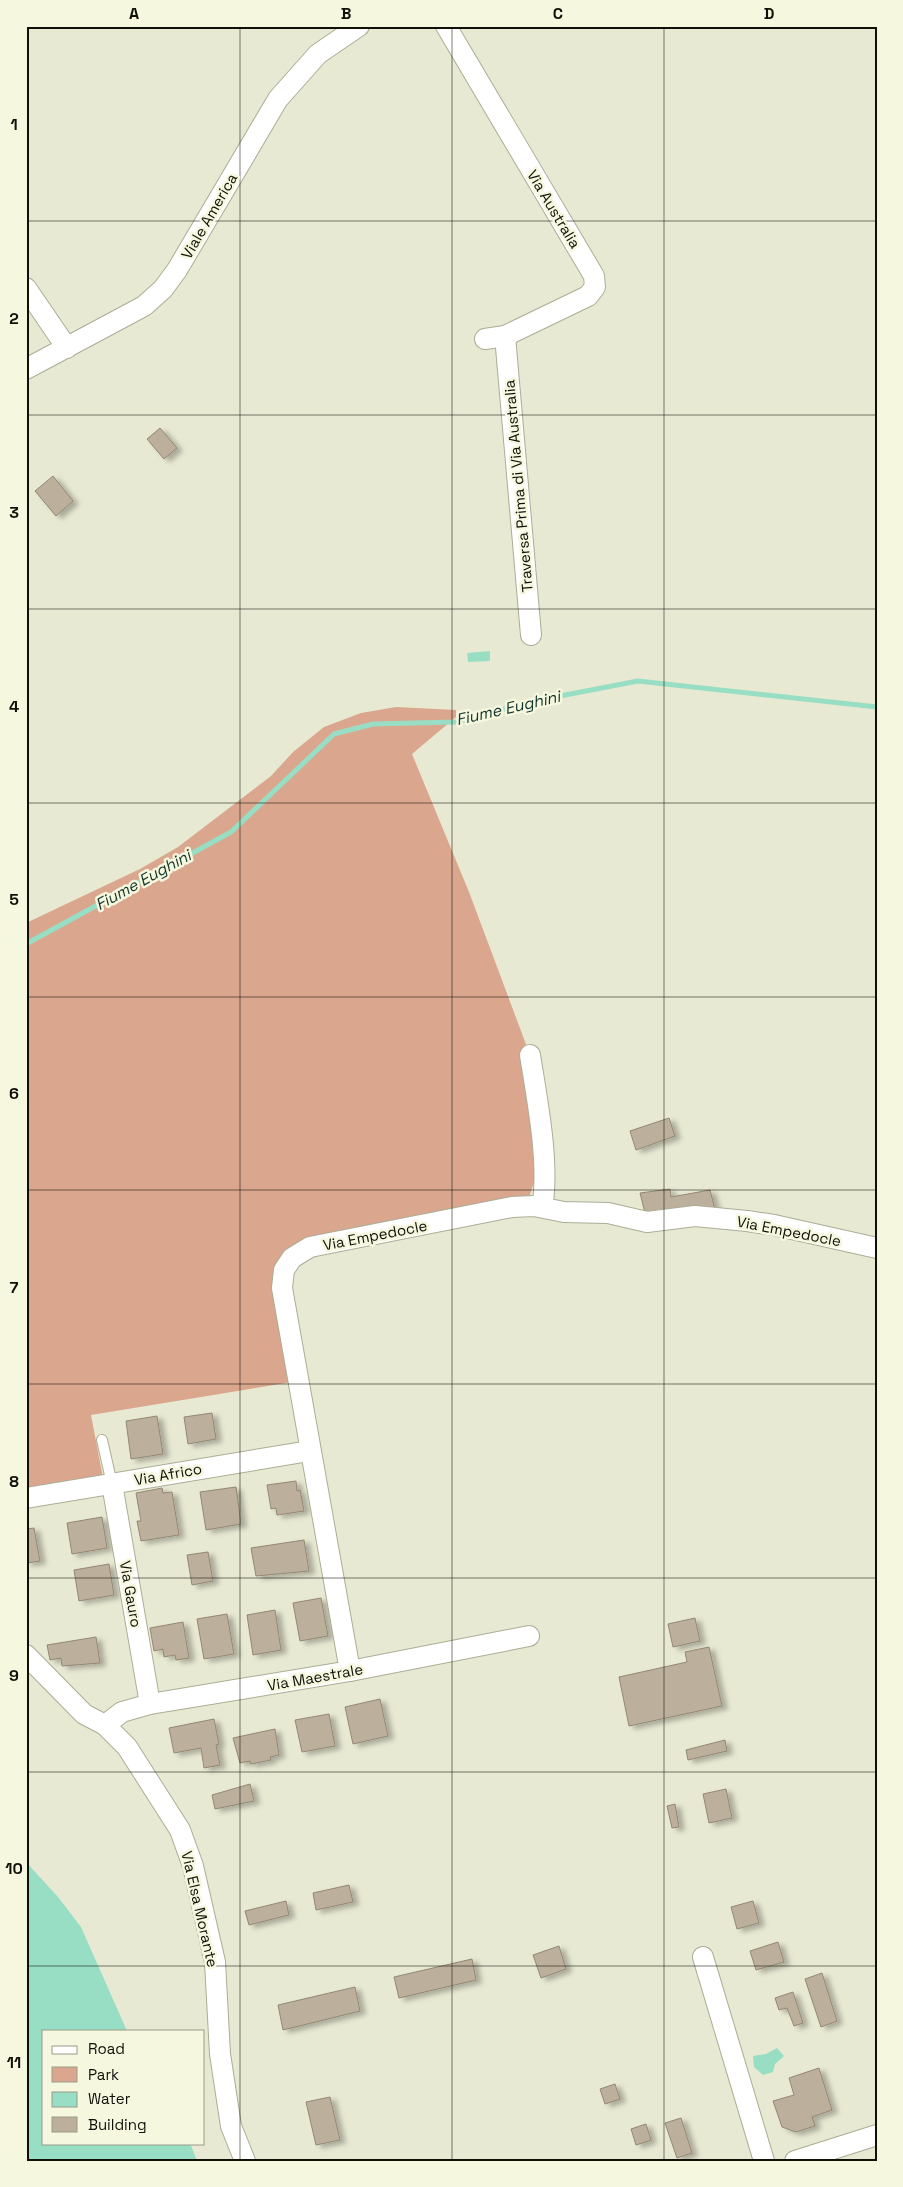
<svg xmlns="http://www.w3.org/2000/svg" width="903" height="2187" viewBox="0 0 903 2187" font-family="'Space Grotesk',sans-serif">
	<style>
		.green { fill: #daa78e }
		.water { fill: #97dec4 }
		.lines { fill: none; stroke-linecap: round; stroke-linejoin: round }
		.stream { stroke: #97dec4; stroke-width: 5 }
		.building { fill: #bcaf9b; stroke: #938774; filter: url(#shadow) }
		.service-casing { stroke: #acad96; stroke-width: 12 }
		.minor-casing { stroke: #acad96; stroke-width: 22 }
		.service { stroke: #fff; stroke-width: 10 }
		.minor { stroke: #fff; stroke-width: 20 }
		.grid { fill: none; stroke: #101008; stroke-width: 1; stroke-opacity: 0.55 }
		.labels { text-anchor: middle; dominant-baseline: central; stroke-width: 5; stroke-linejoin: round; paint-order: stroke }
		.street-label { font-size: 15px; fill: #101008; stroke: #f6f7df }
		.water-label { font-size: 16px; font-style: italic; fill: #13342a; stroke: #f6f7df }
		.neatline { fill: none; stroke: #101008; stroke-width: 2 }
		.grid-label { font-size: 16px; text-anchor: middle; font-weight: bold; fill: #101008 }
	</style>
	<defs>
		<filter id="shadow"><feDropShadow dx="5.5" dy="3" stdDeviation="2.5" flood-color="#0004"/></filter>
	</defs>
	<rect width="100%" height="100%" fill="#e8e9d2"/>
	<path class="green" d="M396,707L456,710V717L412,754L469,892L527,1047L538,1171L528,1200L286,1255L292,1382L91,1415L103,1478L26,1491V923L140,869L178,847L271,776L293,752L324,727L361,713Z"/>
	<g class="water">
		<path d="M490,651V661L468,662L467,653Z"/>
		<path d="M26,1862L58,1897L81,1927L127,2031H44V2143H190L197,2161H26Z"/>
		<path d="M777,2048L784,2056L775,2064L773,2072L763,2075L754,2067L753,2056L766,2054Z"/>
	</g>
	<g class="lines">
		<path class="stream" d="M26,944L231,832L334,734L373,724L456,722L539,700L638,681L877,707"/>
	</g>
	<g class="building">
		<path d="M160,428L177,448L164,459L147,439Z"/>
		<path d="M53,476L73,501L56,516L35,491Z"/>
		<path d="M669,1118L675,1136L636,1150L630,1131Z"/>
		<path d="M670,1189L671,1197L710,1190L715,1209L646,1217L640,1193Z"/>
		<path d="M212,1413L216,1439L188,1444L184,1417Z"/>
		<path d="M157,1416L163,1454L131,1459L126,1421Z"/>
		<path d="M296,1481L297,1491L300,1490L304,1511L277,1515L276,1508L271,1509L267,1485Z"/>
		<path d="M236,1487L241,1524L206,1530L200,1492Z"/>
		<path d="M162,1488L163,1493L172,1492L179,1535L141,1541L137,1521H141L136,1493Z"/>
		<path d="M102,1517L107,1548L72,1554L67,1523Z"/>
		<path d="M34,1528L40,1561L26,1563V1529Z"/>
		<path d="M304,1540L309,1571L256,1576L251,1548Z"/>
		<path d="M208,1552L213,1581L192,1585L187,1555Z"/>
		<path d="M109,1564L114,1595L79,1601L74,1570Z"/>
		<path d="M321,1598L328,1636L300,1641L293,1603Z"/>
		<path d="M275,1610L281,1650L253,1655L247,1615Z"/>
		<path d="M227,1614L234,1654L204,1659L197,1619Z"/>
		<path d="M695,1618L700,1641L673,1647L668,1624Z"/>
		<path d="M183,1622L189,1658L176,1660L175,1655L164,1657L163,1649L154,1651L150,1628Z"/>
		<path d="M96,1637L100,1663L62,1666L61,1658L50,1660L47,1645Z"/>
		<path d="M709,1647L722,1706L629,1726L619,1677L687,1662L685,1652Z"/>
		<path d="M380,1699L388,1736L353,1744L345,1707Z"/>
		<path d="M329,1714L335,1746L302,1752L295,1720Z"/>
		<path d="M214,1719L219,1744L216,1745L220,1765L204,1768L201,1748L174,1753L169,1728Z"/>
		<path d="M275,1729L279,1755L270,1757L271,1760L251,1764L250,1761L240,1763L233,1738Z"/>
		<path d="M725,1740L727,1751L688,1760L686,1750Z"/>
		<path d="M250,1784L254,1801L215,1809L212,1795Z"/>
		<path d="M726,1789L732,1818L709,1823L703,1794Z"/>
		<path d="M675,1804L679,1827L672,1828L667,1806Z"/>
		<path d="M349,1885L353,1902L316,1910L313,1893Z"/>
		<path d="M286,1901L289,1915L249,1925L245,1911Z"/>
		<path d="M753,1901L759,1923L737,1929L731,1907Z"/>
		<path d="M778,1942L784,1962L756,1970L750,1951Z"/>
		<path d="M559,1946L566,1969L541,1978L533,1955Z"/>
		<path d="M472,1959L476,1980L399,1998L394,1977Z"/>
		<path d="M822,1973L837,2021L821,2027L805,1979Z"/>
		<path d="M355,1987L360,2011L283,2030L278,2005Z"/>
		<path d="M793,1992L803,2023L794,2026L787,2008L779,2010L775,1998Z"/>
		<path d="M819,2068L832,2110L812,2117L815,2126L796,2132L782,2127L773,2101L794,2095L789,2078Z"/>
		<path d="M615,2084L620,2099L605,2104L600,2089Z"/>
		<path d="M330,2097L340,2140L316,2145L306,2102Z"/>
		<path d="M681,2118L692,2153L677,2158L665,2123Z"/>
		<path d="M646,2124L651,2140L636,2145L631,2129Z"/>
	</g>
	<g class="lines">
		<defs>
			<path id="service" d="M102,1440L112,1484"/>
			<g id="minor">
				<path d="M446,26L594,276L595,287L588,296L505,336L485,339"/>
				<path d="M26,288L67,348"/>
				<path d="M505,336L531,635"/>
				<path d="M26,369L144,306L163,289L177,270L278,99L318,54L359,26"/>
				<path d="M530,1055C537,1099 550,1165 542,1207"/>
				<path d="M112,1484L150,1704"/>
				<path d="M26,1498L309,1451"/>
				<path d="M26,1655L84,1714L105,1725L127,1747L180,1830L193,1866L215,1962L220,2054L231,2126L245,2161"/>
				<path d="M350,1671L282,1288L284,1270L292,1258L310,1247L512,1207L534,1206L564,1212L608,1213L647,1222L695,1216L747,1221L774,1225L877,1248"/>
				<path d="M105,1725L122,1712L150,1704L350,1671L529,1636"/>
				<path d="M703,1957L764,2161"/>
				<path d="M795,2161L877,2135"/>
			</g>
		</defs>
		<use href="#service" class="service-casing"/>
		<use href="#minor" class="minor-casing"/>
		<use href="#service" class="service"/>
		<use href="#minor" class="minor"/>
	</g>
	<path class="grid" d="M240,26V2161M452,26V2161M664,26V2161M26,221H877M26,415H877M26,609H877M26,803H877M26,997H877M26,1190H877M26,1384H877M26,1578H877M26,1772H877M26,1966H877"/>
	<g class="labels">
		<g class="street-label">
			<text transform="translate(554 209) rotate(59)">Via Australia</text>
			<text transform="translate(209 216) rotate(-60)">Viale America</text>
			<text transform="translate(518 486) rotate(-95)">Traversa Prima di Via Australia</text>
			<text transform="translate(789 1231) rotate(11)">Via Empedocle</text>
			<text transform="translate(375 1235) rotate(-11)">Via Empedocle</text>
			<text transform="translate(168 1474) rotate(-10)">Via Africo</text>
			<text transform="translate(131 1594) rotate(80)">Via Gauro</text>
			<text transform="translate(315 1677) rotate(-10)">Via Maestrale</text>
			<text transform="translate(200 1909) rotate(77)">Via Elsa Morante</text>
		</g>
		<g class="water-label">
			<text transform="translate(508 708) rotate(-13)">Fiume Eughini</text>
			<text transform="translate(143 880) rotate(-29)">Fiume Eughini</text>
		</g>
	</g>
	<rect width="903" height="2187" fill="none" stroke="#f6f7df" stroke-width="55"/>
	<rect x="42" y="2030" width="162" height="115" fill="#f6f7df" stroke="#9a9b89"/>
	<rect x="52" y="2046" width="25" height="8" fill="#ffffff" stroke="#9a9b89"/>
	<text x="88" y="2054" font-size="15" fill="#101008">Road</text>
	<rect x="52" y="2067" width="25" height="15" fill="#daa78e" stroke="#9a9b89"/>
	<text x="88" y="2080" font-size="15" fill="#101008">Park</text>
	<rect x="52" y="2092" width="25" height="15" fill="#97dec4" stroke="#9a9b89"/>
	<text x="88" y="2104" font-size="15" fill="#101008">Water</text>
	<rect x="52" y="2117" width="25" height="15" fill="#bcaf9b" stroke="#9a9b89"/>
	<text x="88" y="2130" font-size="15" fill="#101008">Building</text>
	<rect x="28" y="28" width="848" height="2132" class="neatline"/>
	<g class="grid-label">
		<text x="134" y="19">A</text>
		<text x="346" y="19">B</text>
		<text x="558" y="19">C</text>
		<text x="769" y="19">D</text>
		<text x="14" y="130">1</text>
		<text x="14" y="324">2</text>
		<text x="14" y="518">3</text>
		<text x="14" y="712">4</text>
		<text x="14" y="905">5</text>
		<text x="14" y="1099">6</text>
		<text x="14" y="1293">7</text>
		<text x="14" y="1487">8</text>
		<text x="14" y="1681">9</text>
		<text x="14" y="1874">10</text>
		<text x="14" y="2068">11</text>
	</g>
</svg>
